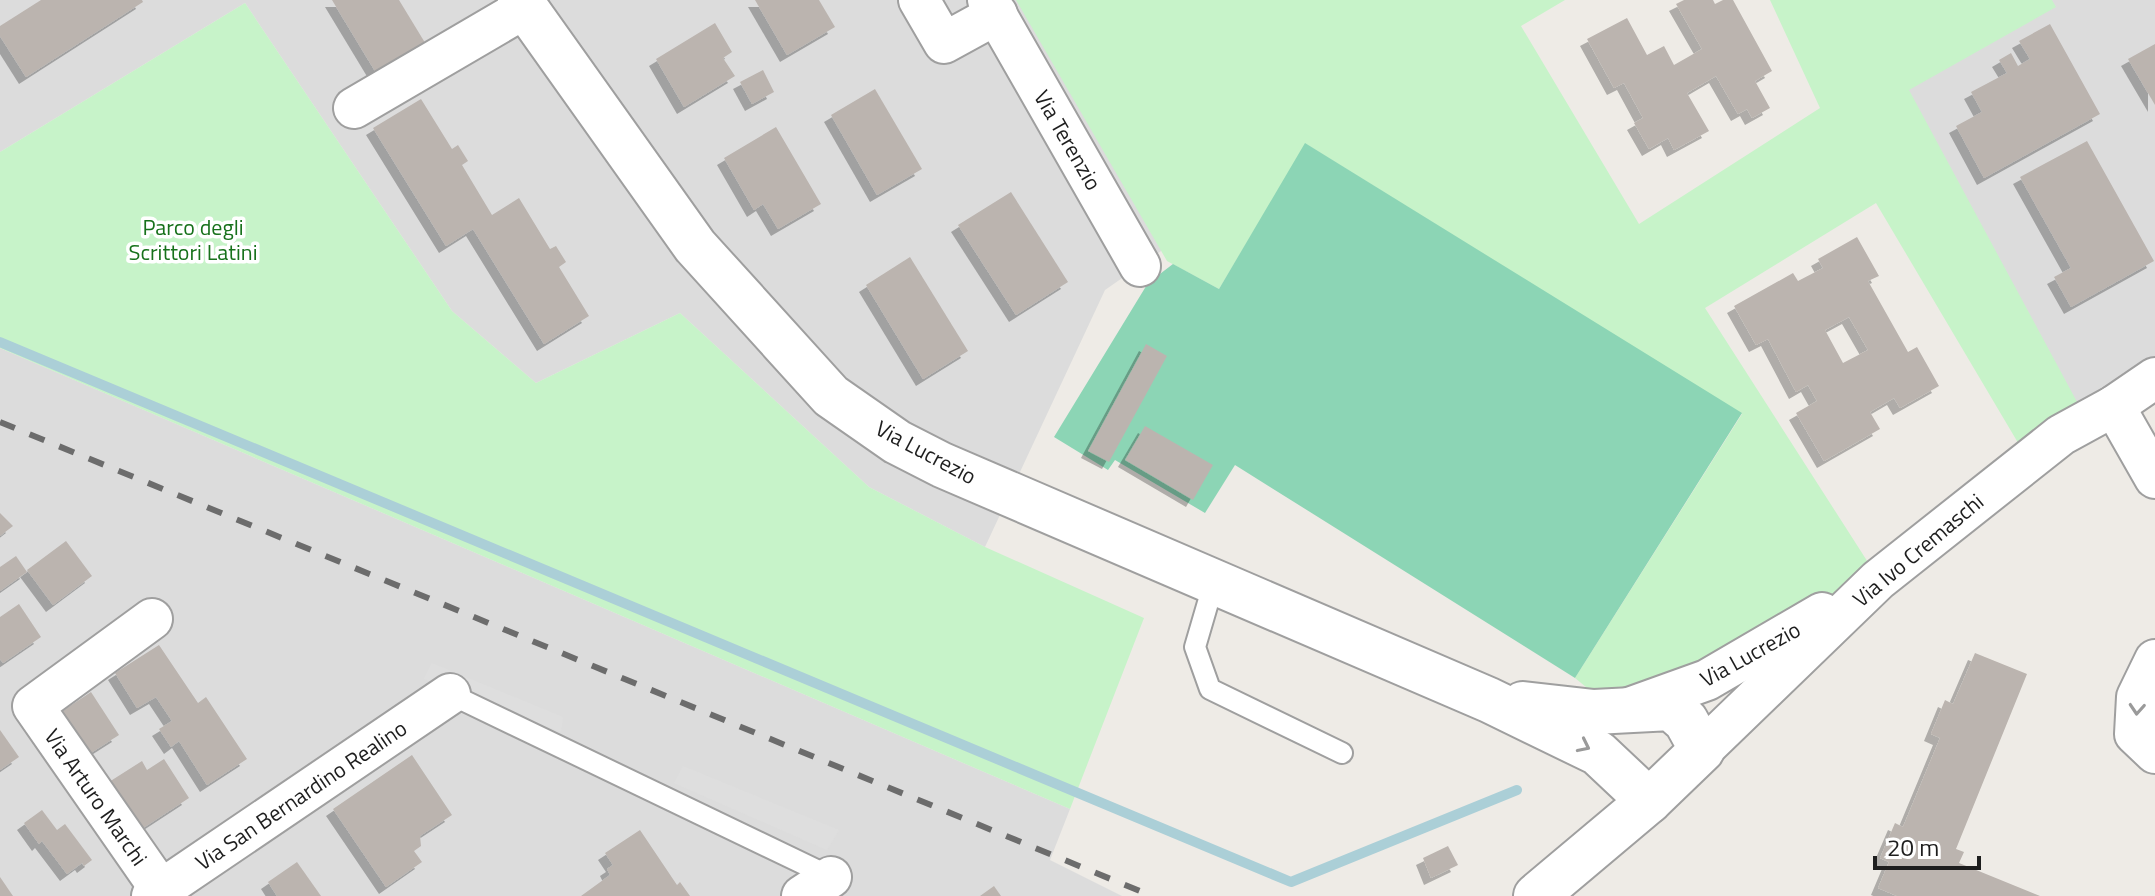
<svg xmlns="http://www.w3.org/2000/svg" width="2155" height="896" viewBox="0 0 2155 896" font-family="'Titillium Web',sans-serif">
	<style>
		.residential { fill: #dcdcdc }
		.park { fill: #c7f3c9 }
		.pitch { fill: #8cd5b5 }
		.parking { fill: #dedede }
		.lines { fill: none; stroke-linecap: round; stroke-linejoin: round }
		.stream { stroke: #abcfd7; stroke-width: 10 }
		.building { fill: #bbb4af; fill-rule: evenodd; filter: url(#shadow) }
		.service-casing { stroke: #9f9f9f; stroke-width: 24 }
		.minor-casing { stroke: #9f9f9f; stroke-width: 44 }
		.tertiary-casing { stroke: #9f9f9f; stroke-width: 48 }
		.service { stroke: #fff; stroke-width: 20 }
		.minor { stroke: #fff; stroke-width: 40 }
		.tertiary { stroke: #fff; stroke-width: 44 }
		.rail { stroke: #6c6c6c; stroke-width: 6; stroke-dasharray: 16 16; stroke-linecap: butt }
		.oneway { stroke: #9a9a9a }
		.labels { text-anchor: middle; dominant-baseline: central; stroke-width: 7; stroke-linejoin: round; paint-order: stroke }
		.street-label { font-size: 22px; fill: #1e1e1e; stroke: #fff }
		.park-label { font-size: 22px; fill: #17711b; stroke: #fff }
	</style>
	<defs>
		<filter id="shadow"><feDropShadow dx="-7" dy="7" stdDeviation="0" flood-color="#0004"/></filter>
	</defs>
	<rect width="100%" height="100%" fill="#eeebe6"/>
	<g class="residential">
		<path d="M0,0H1495L1226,206L1105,290L985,547L869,487L680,313L536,383L452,311L245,3L0,152Z"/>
		<path d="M1822,0H2155V393L2077,445Z"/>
		<path d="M0,348L1070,809L1050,860L1122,896H0Z"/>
	</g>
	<g class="park">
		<path d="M1016,0H1565L1521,26L1639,224L1820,108L1770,0H2052L2056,7L1909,90L2090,426L2030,463L1876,203L1705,308L1871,567L1800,618L1754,645L1603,701L1575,678L1742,414L1306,144L1219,289L1167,261Z"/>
		<path d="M245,3L452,311L536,383L680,313L869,487L985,547L1144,618L1070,809L0,348V152Z"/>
	</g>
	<path class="pitch" d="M1305,143L1742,413L1575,678L1235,465L1205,513L1115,460L1108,470L1054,437L1148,283L1173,264L1219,289Z"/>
	<g class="parking">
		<path d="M432,663L563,717L561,732L424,679Z"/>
		<path d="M683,766L839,830L827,850L674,783Z"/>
	</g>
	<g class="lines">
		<path class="stream" d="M0,342L1291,882L1517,790"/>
	</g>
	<g class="building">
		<path d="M41,0H142L143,2L26,77L0,36V26Z"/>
		<path d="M332,0H399L427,46L378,76Z"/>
		<path d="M755,0H819L835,27L787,55Z"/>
		<path d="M1684,0H1713L1715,4L1723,0H1733L1772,71L1755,81L1770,108L1752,118L1747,109L1738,114L1716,76L1687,93L1709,131L1674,150L1668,138L1649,149L1634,123L1643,118L1624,83L1614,88L1587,39L1627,18L1647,55L1664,46L1674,65L1702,49L1676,4Z"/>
		<path d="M715,23L732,52L723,58L735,76L684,107L656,59Z"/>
		<path d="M2050,24L2100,114L1984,178L1956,126L1982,112L1971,92L2007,73L1999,60L2011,53L2018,66L2030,59L2019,41Z"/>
		<path d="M2155,44V105L2128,59Z"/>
		<path d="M763,70L774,92L752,104L740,82Z"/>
		<path d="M875,89L922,169L877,195L831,115Z"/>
		<path d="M421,99L452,149L458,145L468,161L462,165L492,215L519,198L550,249L556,246L566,262L559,267L589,316L544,344L473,229L446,246L373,128Z"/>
		<path d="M776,127L821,204L778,229L763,204L754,210L724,158Z"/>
		<path d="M2087,141L2154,261L2071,307L2054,277L2071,268L2020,177Z"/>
		<path d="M1011,192L1068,282L1016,315L958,225Z"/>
		<path d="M1857,237L1879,276L1868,281L1908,352L1917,347L1939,386L1900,408L1894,398L1870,412L1880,429L1824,461L1796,413L1817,401L1808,385L1796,392L1768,339L1756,345L1734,306L1793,273L1798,281L1823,268L1818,259ZM1849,317L1868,350L1843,363L1825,330Z"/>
		<path d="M910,257L968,351L923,379L866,285Z"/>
		<path d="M1146,344L1167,356L1109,462L1088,451Z"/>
		<path d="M1145,426L1213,465L1193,500L1125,460Z"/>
		<path d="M0,513L13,526L0,536Z"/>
		<path d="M66,541L92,576L53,605L27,570Z"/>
		<path d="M16,556L27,572L0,591V567Z"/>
		<path d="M19,604L41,637L3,663L0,659V617Z"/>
		<path d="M159,645L198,703L206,697L247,759L207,785L179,741L171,747L159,729L172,721L156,697L137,708L115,673Z"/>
		<path d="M1975,653L2027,674L1956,849L1964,852L1959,863L2040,896H1897L1878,888L1889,862L1880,858L1895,823L1903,827L1940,738L1931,734L1945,700L1953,704Z"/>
		<path d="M91,692L119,735L86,756L58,714Z"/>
		<path d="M0,730L19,757L0,770Z"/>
		<path d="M412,755L452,815L420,836L421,846L414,851L422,862L386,887L333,809Z"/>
		<path d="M164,759L189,798L140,830L109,782L142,761L147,770Z"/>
		<path d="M42,810L57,830L65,824L92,860L84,866L82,863L67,874L42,841L39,844L24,823Z"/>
		<path d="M640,830L677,885L680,882L690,896H581L610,875L607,869L613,865L605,853Z"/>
		<path d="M1448,846L1458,865L1431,878L1423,858Z"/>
		<path d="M297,862L321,896H277L268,882Z"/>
		<path d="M0,877L13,896H0Z"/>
		<path d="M994,886L1001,896H980Z"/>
	</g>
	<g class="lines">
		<defs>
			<g id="service">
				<path d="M1214,582L1195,647L1210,689L1342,753"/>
				<path d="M450,694L831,877"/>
			</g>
			<g id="minor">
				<path d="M919,0L944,43L997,14"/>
				<path d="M988,0L1140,266"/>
				<path d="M354,108L525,8"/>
				<path d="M2114,406L2155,478"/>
				<path d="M152,619L33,706L161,890"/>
				<path d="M2155,660L2137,697L2135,734L2155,753"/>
				<path d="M1629,708L1707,680L1822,613"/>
				<path d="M1702,750L1878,580L2061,435L2114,406L2155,378"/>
				<path d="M152,896L450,694"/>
				<path d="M802,896L831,877"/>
			</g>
			<g id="tertiary">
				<path d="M520,0L695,246L831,396L897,442L942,465L1489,700L1598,753L1649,801"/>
				<path d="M1523,704L1594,712L1671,708L1686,721L1702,750L1649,801L1536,896"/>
			</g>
		</defs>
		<use href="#service" class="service-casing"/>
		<use href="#minor" class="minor-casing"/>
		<use href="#tertiary" class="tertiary-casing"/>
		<use href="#service" class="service"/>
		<use href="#minor" class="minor"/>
		<use href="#tertiary" class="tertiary"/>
		<path class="rail" d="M0,422L1152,896"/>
	</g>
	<defs><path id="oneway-chevron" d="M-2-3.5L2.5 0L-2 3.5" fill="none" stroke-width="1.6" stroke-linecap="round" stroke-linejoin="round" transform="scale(2)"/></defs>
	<g class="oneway">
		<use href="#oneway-chevron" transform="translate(2137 709) rotate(94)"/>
		<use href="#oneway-chevron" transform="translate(1584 746) rotate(26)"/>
	</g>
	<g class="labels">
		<g class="street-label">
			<text transform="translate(1068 140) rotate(60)">Via Terenzio</text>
			<text transform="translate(926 452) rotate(28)">Via Lucrezio</text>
			<text transform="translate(1918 550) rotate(-40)">Via Ivo Cremaschi</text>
			<text transform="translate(1750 654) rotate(-29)">Via Lucrezio</text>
			<text transform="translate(301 795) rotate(-34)">Via San Bernardino Realino</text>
			<text transform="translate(96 797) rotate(55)">Via Arturo Marchi</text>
		</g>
		<g class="park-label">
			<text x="193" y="227">Parco degli<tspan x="193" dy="25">Scrittori Latini</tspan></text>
		</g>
	</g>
	<path d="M1875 856v12h104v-12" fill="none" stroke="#1e1e1e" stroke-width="4"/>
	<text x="1887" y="856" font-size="24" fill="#1e1e1e" stroke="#ffffff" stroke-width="6" paint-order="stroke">20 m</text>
</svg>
